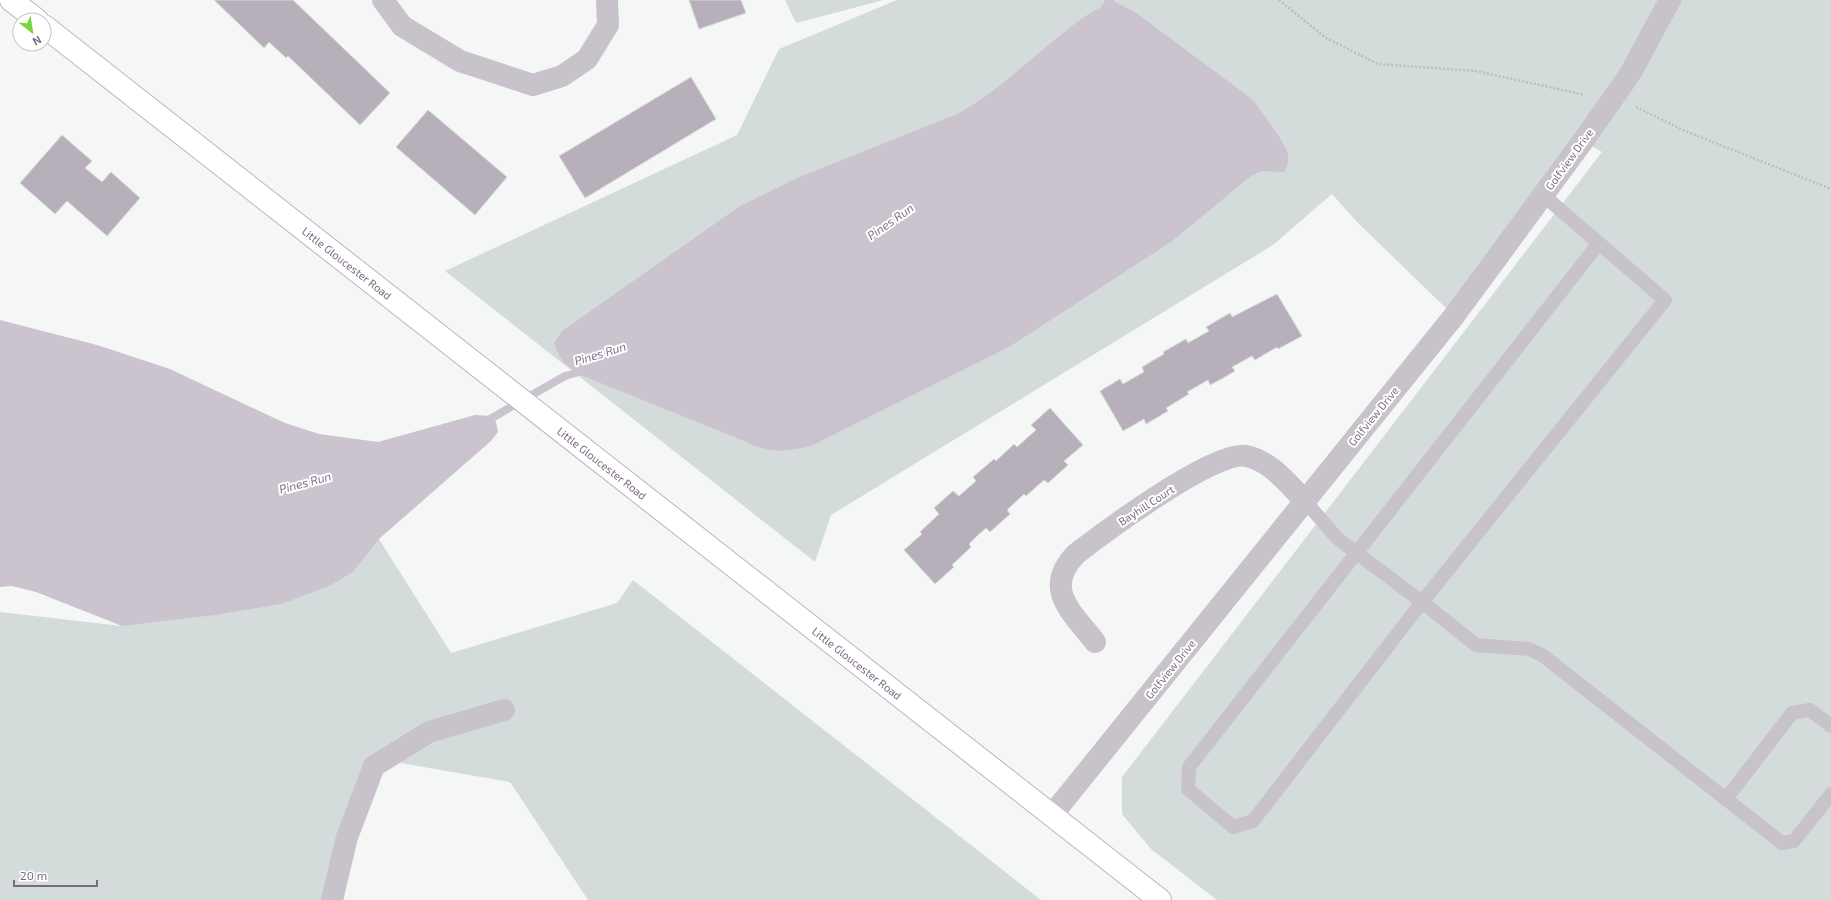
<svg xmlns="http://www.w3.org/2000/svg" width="1831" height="900" viewBox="0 0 1831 900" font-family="'Exo 2',sans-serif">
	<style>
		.green { fill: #d4dcdb }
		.water { fill: #cbc4cf }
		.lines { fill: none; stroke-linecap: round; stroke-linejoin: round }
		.stream { stroke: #cbc4cf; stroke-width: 8 }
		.building { fill: #b7afba; stroke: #d7d9d8 }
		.secondary-casing { stroke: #bcb6be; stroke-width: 24 }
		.path { stroke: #bfbbc0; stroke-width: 2.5; stroke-dasharray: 2 2; stroke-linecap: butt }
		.lane { stroke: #c8c3ca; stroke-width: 14 }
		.street { stroke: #c8c3ca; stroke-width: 22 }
		.secondary { stroke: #fff; stroke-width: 22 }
		.labels { text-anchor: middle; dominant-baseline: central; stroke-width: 4; stroke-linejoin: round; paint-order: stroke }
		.street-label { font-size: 11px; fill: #7d6983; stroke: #fff }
		.water-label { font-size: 12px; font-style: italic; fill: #82708c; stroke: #fff }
	</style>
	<rect width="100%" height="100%" fill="#f5f7f6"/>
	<g class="green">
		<path d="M785,0H884L796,23Z"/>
		<path d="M897,0H1831V900H1217L1151,849L1122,814V777L1602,152L1583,141L1454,316L1356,221L1332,194L1273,245L831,515L815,562L445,271L737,135L779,49Z"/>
		<path d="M379,539L451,653L617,603L633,580L1041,900H588L510,782L383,760L337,900H0V612L122,626Z"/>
	</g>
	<g class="water">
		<path d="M1115,2L1135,12L1252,99C1260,109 1285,142 1288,154C1289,160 1288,166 1284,172L1261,171L1251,176L1171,242L1009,347L811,446C783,452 770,454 744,441L583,376C568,368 559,360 554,343L562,331L740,206L797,178L957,114C992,95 1021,67 1052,42C1072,26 1090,9 1115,2Z"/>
		<path d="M0,320L97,345L170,369L285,423L319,434L378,442L475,415L491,416L496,422L498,432L491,441L379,539L353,572L331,585L282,604L215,615L122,626L36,592L12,586L0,587Z"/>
	</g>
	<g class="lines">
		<g class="stream">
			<path d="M1102,13L1110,0"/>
			<path d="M483,423L565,376L586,370"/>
		</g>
	</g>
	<g class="building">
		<path d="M214,0H293L390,93L360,125L288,56L286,58L269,42L264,48Z"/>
		<path d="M689,0H741L746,13L699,29Z"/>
		<path d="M691,77L716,119L585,198L559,156Z"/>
		<path d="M428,110L507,177L475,215L396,147Z"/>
		<path d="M62,135L92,161L85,168L102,182L111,172L140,198L107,236L67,201L55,214L20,183Z"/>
		<path d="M1277,294L1302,336L1278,349L1277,347L1255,360L1252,356L1232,367L1235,371L1223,378L1210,385L1208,380L1187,392L1189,394L1166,408L1168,411L1146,424L1144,419L1123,431L1100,391L1120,379L1123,384L1144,372L1142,367L1164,354L1163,352L1186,339L1188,343L1209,331L1206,327L1230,313L1232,317Z"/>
		<path d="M1050,408L1083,445L1064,461L1068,465L1048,483L1044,480L1026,496L1024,494L1007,510L1010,514L990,532L986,528L977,536L969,544L971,547L952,565L954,567L935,584L904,550L922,534L920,532L939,514L934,508L953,491L959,496L976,481L973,477L994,459L996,461L1014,444L1017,447L1036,430L1031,425Z"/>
	</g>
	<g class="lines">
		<defs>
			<g id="secondary">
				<path d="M11,0L37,20"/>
				<path d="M44,26L1160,900"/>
			</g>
		</defs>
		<use href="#secondary" class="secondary-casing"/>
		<g class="path">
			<path d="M1279,0L1326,38L1378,64L1476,71L1585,95"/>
			<path d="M1636,107L1685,131L1831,189"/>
		</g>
		<g class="lane">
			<path d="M1599,243L1189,767L1188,789L1233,827L1253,821L1422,602L1476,645L1529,649L1542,655L1782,843L1794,841L1831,794"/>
			<path d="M1305,501L1337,538L1422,602L1665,300L1543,195"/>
			<path d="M1726,799L1792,713L1810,710L1831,726"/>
		</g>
		<g class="street">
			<path d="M383,0L402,26L460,61L533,85L562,76L587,59L608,25L607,0"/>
			<path d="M1095,642C1072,612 1042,589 1076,554C1103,533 1216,449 1246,456C1271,461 1288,484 1305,501"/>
			<path d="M1052,815L1454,316L1583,141L1630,74L1670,0"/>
			<path d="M332,900L347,837L374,766L429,732L504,710"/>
		</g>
		<use href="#secondary" class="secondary"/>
	</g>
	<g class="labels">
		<g class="street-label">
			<text transform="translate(1569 159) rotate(-54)">Golfview Drive</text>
			<text transform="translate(347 263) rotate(38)">Little Gloucester Road</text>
			<text transform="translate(1373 416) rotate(-51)">Golfview Drive</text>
			<text transform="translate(602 463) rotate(38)">Little Gloucester Road</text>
			<text transform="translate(1146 505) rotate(-33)">Bayhill Court</text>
			<text transform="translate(857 663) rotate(38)">Little Gloucester Road</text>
			<text transform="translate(1170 669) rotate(-51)">Golfview Drive</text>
		</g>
		<g class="water-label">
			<text transform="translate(890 221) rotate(-35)">Pines Run</text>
			<text transform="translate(600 353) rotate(-17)">Pines Run</text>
			<text transform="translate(305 482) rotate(-15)">Pines Run</text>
		</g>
	</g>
	<g transform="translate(32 32) rotate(150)"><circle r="19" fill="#ffffff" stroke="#cbc3cd"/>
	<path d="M0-3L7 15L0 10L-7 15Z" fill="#7bd438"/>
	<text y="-6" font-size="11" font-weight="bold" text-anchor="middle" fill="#7d6983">N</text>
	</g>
	<path d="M14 880v6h83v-6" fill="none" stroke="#7d6983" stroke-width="2"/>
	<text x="20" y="880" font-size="12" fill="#7d6983" stroke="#ffffff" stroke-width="3" paint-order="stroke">20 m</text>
</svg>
